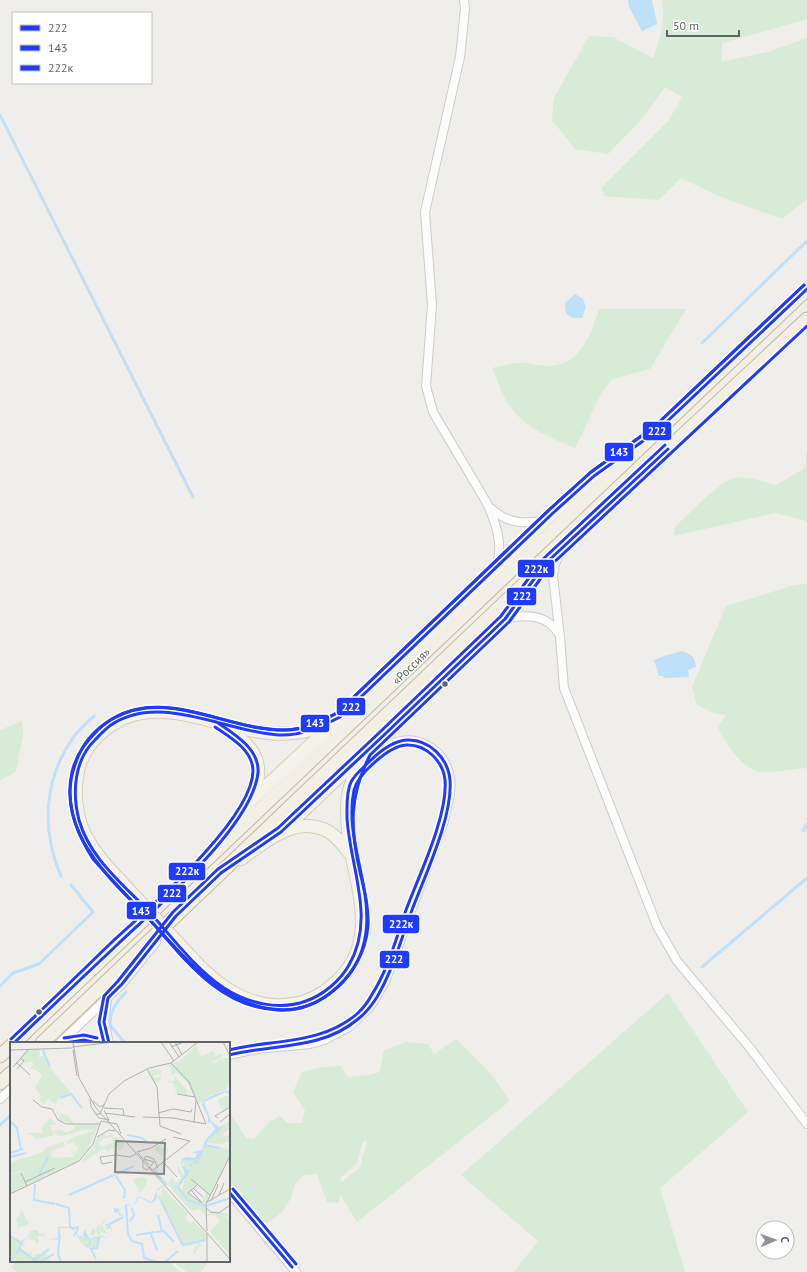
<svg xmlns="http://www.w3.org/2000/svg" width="807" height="1272" viewBox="0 0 807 1272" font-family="'PT Sans',sans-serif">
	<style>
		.green { fill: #d8ebd6; fill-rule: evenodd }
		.water { fill: #bfe0f9 }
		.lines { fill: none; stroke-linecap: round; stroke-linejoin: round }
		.stream { stroke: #bfe0f9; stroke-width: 3 }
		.minor-casing { stroke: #cbcccc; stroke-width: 10 }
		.primary-casing { stroke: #d7ceb8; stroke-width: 14 }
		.trunk-casing { stroke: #c8b996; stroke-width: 15 }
		.minor { stroke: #fdfcfc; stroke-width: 8 }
		.primary { stroke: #f4f2e9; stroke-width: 12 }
		.trunk { stroke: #f2f0e6; stroke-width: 13 }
		.primary-bridge-casing { stroke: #d7ceb8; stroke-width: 14; stroke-linecap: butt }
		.primary-bridge { stroke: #f4f2e9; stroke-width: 12 }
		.bus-1-casing { stroke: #fff; stroke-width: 6 }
		.bus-2-casing { stroke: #fff; stroke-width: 6 }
		.bus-3-casing { stroke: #fff; stroke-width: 6 }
		.bus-1 { stroke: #1f3bff; stroke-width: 3 }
		.bus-2 { stroke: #1f3bff; stroke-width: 3 }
		.bus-3 { stroke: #1f3bff; stroke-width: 3 }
		.bus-dot { fill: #5f6368; stroke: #fff; stroke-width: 1.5 }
		.labels { text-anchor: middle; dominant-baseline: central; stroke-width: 3; stroke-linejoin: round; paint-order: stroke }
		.street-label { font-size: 12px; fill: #5f6368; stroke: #fff }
		.inset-river { fill: none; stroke: #bfe0f9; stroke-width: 2 }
		.inset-road { fill: none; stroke: #b1b2b2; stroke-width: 1 }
		.view { fill: #84888a; fill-opacity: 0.15; stroke: #84888a; stroke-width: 2 }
		.inset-edge { fill: none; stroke: #5f6368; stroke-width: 2 }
		.line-badge { stroke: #fff; stroke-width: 1.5 }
		.badge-label { font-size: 11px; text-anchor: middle; font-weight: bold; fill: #fff }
	</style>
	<rect width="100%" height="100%" fill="#efeeea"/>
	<g class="green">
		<path d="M662,0H807V19L722,43L721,62L768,52L807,38V199L782,219L716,195L681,178L659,200L604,196L602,187L669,120L682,97L665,87L643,118L608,154L575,149L552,120L554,98L589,36L613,37L653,58C661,39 665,20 662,0Z"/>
		<path d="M599,309H686L650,369L612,379L602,392L575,448C549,437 523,428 507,402C501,392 497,379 492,368C501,366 511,363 520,363C530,362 540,367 550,366C581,364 591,334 599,309Z"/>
		<path d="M807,450V521L775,513L674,536L675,527C686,516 721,481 734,478C747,475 763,482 776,485L805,468Z"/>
		<path d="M807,584V768C792,769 775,773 760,772C743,770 723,741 718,727L726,715L714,713L697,705L692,687L726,606L795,585Z"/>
		<path d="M22,721L23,735L16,772L0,780V730Z"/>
		<path d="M668,993L748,1112L660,1188L685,1272H514L538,1241L461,1175Z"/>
		<path d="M456,1039L492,1075L510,1101L357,1222L340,1195L339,1203L327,1202L317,1174L304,1175L295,1184L291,1198L282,1212L267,1224L256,1217L229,1181V1114L232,1116L246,1138L254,1139L268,1123L280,1116L287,1123H302L305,1110L293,1092L302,1072L324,1067L341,1066L347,1077L369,1075L380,1072L384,1050L406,1042L428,1044L434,1054ZM367,1140L360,1168L341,1182V1177L356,1165L363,1142Z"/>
		<path d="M18,1261H168L181,1272H16L11,1267Z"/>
		<path d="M177,1261H209L201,1272H187L177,1265Z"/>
	</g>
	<g class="water">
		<path d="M628,0H652L657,24L642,31L629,7Z"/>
		<path d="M575,294L583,299L586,307L582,318H572L566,313L565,303Z"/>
		<path d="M682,651C691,654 695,657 696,667L688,670L689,677L664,678L663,676H659L654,660L667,655Z"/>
	</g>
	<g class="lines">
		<g class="stream">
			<path d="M0,115L193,497"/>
			<path d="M702,343L807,241"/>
			<path d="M803,831L807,824"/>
			<path d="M61,876C41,830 44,779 73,738C78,730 87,723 94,716"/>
			<path d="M702,967L807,878"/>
			<path d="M0,986L13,973L39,964L93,912L71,885"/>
			<path d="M125,1043L110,1025C110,1009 116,1003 126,992"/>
			<path d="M0,1125L11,1115"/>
		</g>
		<defs>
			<g id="minor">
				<path d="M464,0L465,9L460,57L425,212L432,305L426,386L433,412L488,505C496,524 504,547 496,566"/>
				<path d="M492,509C506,523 524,524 544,521"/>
				<path d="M560,553L555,564L553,576L560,637L564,688L657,926L677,961L750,1048L807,1124"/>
				<path d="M505,619C526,614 547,614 559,634"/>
				<path d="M107,999L104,1022L109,1043"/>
				<path d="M60,1043L122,984L156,942"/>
				<path d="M65,1043L84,1040L96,1043"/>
				<path d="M229,1055L257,1049L310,1044L324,1040L349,1027L370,1007L385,982L444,821C447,807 452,793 450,778C446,749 414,730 388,746C377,753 367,763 358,773"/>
				<path d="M0,1099L11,1089"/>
				<path d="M229,1192L296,1272"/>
			</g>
			<g id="primary">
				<path d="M248,803L376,684L553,513L594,476L635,446"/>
				<path d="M281,832L505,619L535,579"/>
				<path d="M220,841C239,818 272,782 252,751C245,740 234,734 224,727"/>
				<path d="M241,859C264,843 293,817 323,829C335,833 344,847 352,856"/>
				<path d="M119,879C89,848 71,822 77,777C79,761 87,746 99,735C166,671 249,764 329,723"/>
				<path d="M193,959C219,987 252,1011 293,1004C310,1002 324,993 336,982C375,946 361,902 352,857C348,841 347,822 347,806C348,785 356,769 366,752"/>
			</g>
			<g id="trunk">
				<path d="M14,1043L807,289"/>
				<path d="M42,1043L545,564L807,319"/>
				<path d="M0,1056L11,1046"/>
				<path d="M0,1083L11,1073"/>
			</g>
		</defs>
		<use href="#minor" class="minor-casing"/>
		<use href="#primary" class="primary-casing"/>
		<use href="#trunk" class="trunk-casing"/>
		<use href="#minor" class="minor"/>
		<use href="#primary" class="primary"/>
		<use href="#trunk" class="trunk"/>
		<defs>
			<path id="primary-bridge" d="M119,879L193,959"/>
		</defs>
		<use href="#primary-bridge" class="primary-bridge-casing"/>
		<use href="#primary-bridge" class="primary-bridge"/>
		<defs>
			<g id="bus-1">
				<path d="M14,1043C48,1010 83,977 118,944C157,907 252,827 258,773C260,749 234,734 218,723"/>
				<path d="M65,1043L84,1040L96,1043"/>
				<path d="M109,1043L104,1022L108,998L122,984L176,916L221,873L281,832L384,735L505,619L545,564L668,449"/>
				<path d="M229,1055C273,1044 322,1050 358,1019C366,1013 372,1005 377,997C393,970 401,939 412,910C425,875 453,817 450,780C448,758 429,739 407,740C392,741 380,751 370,761C364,767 355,774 351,782C346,792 347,807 347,818C350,868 376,918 349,965C340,981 323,995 306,1001C279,1011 247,1003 224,988C196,969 175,941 153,916C127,887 90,860 79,820C72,793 74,760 95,740C100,735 105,729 111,725C160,692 226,732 279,735C301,736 321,727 340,717L553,513L594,476L657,431L807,289"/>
				<path d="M229,1192L292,1267"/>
			</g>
			<path id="bus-2" d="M804,285L654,427L591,472L550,509L337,713C321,721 304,730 286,730C225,731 171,687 112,719C95,729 81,745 75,765C63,797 75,831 93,859C112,880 131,900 151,921C185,958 219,1002 272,1009C293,1012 312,1007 329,994C351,978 366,953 368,926C369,907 364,889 360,872C350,828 349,796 370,755L509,622L549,567L807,326"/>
			<g id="bus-3">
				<path d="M64,1038L84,1035L97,1038"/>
				<path d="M11,1039C45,1007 79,974 113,941C149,908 252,820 253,771C253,750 230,737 215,727"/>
				<path d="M104,1043L99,1022L104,996L118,981L173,912L218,869L278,828L381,731L501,616L542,560L665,445"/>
				<path d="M229,1050C273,1039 322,1045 358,1013C363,1008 368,1002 371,996C388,970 396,939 406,910C419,875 448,816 445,780C443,761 426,744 406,745C389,746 358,774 354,790C344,838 372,884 366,932C363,959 348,982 325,997C311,1006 295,1011 278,1010C224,1008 190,966 157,928C145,914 131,901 118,887C88,855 62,818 72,772C76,755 85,743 98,730C151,679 222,730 283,730C303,730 320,722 337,713L550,509L591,472L654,427L804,285"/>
				<path d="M233,1189L296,1264"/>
			</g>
		</defs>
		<use href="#bus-1" class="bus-1-casing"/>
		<use href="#bus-2" class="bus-2-casing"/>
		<use href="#bus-3" class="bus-3-casing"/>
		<use href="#bus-1" class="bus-1"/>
		<use href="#bus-2" class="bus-2"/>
		<use href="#bus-3" class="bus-3"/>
	</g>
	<g class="bus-dot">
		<circle cx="445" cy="684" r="3.5"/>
		<circle cx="39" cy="1012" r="3.5"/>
	</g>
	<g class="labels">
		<g class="street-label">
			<text transform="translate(411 666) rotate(-44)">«Россия»</text>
		</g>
	</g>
	<g transform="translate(10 1042)">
		<rect width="220" height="220" fill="#efeeea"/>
		<path d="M186,3L191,15L203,9L206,14L211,12L213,14L205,19L203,18V22L211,17L214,21L213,16H220V39L218,41H219L220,44L218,42L216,48L201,53L189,62L177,40L166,31L160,34L162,28L159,24H156L170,19ZM30,7L29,15L33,14V9L41,27L61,51L49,55L45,62L38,56L34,63L30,58L32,55L25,46L32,33L26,28L20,26L24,22L21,19L15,21L11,17L14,9L17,8L13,13L19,8ZM147,27L152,29L150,34L149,32L144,33V36L152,35L146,42L139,29ZM165,34L177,49V53L165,51L169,42L165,47L163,41L157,40L159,38L160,40L164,39ZM220,53V65L212,69L208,57ZM47,68L50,74L51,71L59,75L65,83L48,78L50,75L46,70ZM40,76L46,83H40L43,91L49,87L57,91L64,87L65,84L74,82L88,83L78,107L66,120L0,151V133L20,127L0,132V122L4,119L31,111L37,105L53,100L55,104L42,109L41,116H39L62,115L64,113L60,108L66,111L68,106L63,100L56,102L59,97L85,88H73L52,94H47L46,90L42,94L27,97L17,91H33L31,86ZM220,79V86L212,93L218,94L219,91L220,99L210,102L196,101L209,85ZM98,90L104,93L103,95L111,97L114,101L113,107L110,104L112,107L109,109L108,105H104L97,110L94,106L74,120L73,117L84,104L83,109H85L84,102L88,95L93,92L99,94ZM102,95L103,104L101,101L89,106L92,104L88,102L93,97ZM196,102L206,106L217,104L211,106L220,107V114L195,163L179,158L195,164L196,174L189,167L184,169L179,167L159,144L172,148L176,129L172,118L174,116L187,117ZM187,142L196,151L191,161L178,152ZM149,103L151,107L156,105L159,108L151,114L144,106ZM169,125L175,136L168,144L158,142L162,135L164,140H168L171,135L167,128ZM132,135L137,136L136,143L130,151L123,137ZM152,145L178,172L175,176L180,181L184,179L196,192V198L188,199L192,204H189L185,212H182L185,210L182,207L185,208L186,203L188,205V199L182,203L173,204L151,159L146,156L147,153H152ZM11,166L19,182L8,186L6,176L10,174ZM200,170L216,171L220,174V177L217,174L214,175L220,178V213L200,190L210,179L206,173L197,174ZM93,178L96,179L92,183L97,192L91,190L89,194L85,188L84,194L88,196H84L83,192L80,195L82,187H86L88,182L91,184ZM22,188H26L29,193L34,191L35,194H28L29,200L26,202L25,198H19V194L13,201L16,206L12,203L11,207L19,213L20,208L22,213H19L23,216L25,212H36L41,220H5L8,211L0,220V194L12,199L9,206ZM76,190L80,197L90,196L87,206H77L66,194L75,198L69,194L74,196Z" fill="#d8ebd6" fill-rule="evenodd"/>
		<path d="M220,48V52L216,50L194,60L201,79L211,87L198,98L188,122L186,120L181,125H180V119L182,124L185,118L189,120V117L178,119L173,117L172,123L175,125L178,131L177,126L180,129L169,145L167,146L157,143L153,144L147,149L146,158L144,160L140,161L129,155L123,165L119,163L109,167L110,172L113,173V176L103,182L96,184V186L100,183L102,186L97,197L92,195L89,196L80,197L81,201L79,205H76L75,202L79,204V197L75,198L69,195L61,186H49L50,190L48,197L38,198L28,193L26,188H22L15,196L8,211L2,220L12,199L22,188H27L29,193L38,198L48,196V185H61L69,194L76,197L92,194L97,197L102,185L97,187L95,183L113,174L109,173V169L106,171L104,170V166L110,167L118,162L123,165L128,154L142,160L147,148L151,144L157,143L168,144L175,132L171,121L172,117L176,115L185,116L187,112L183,110L192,108L195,99L205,87L201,80L198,81V75L192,63L193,59L205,52Z" fill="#bfe0f9"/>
		<path class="inset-river" d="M33,8L40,25M50,56L61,52L72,66M0,79L7,86L11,108M117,93L132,96L138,101M195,103L210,106M0,111L13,107M0,115L16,111M147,127L146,130L157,143M107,132L124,124M29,133L38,115M106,134L115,148L114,157M25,142L24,158L45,162M168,145L178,158L195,164M59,153L106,132M151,159L172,202M46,162L59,166L60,184L63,187L67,185L68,187L64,194M116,163L118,192L122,199L132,202L134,216L147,220M196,164L220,156M148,173L152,189M120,179L124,173L122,166M146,190L154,189L164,200M50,192L48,212L51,220M141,192L147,208M126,193L145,190M0,194L11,201M74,195L75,190L78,197M172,203L196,198M10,207L27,220M86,217L81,207L87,206L89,196M22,220L39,207M30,220L44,212M155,220L168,209"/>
		<path class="inset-road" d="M63,0L69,36L86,66L220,217M151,0L164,19M159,0L169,15M165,0L172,13M213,0L220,14M62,5L104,0M161,5L174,0M0,8L62,6M63,8L67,34M6,20L20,33M3,25L19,7M7,27L14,19L10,16M137,27L147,45L150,84L171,92M167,52L185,55M80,57L81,65L86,72H90L99,52L114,39L139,26L161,21L188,0M23,58L32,65L42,67L48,78L56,82H90M83,59L90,65L95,62M94,66L113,67L114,73M94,68L99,79M85,71L89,76L99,78L97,75M95,71L125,75M148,71L163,67L181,70L182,67M133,75L163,76L196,82L179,40L161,21M208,76L205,74L220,65M210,80L220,72M184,81L186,58M87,95L99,88L105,89M163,95L180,99M127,110L141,106L156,97M127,110L139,123M134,117L136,114L144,117L148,126M133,118V126L137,128L144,120L134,117M102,120L92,122L90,115L106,113L120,115L126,112M154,121L167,135M140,125L151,137M143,128L180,99M11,131L17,144M181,137L200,153M15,140L45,126M187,143L178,151L192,161M183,146L193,155M181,148L192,161M0,152L69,119L83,102L91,79L107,82L111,92M209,153L214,141M201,159L208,143L206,141M197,160L220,147M196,166L201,170L209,171L220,163M197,189L196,162L220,114M197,191V220"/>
		<path class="view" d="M106,99L155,101L154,132L105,130Z"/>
		<rect width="220" height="220" class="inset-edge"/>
	</g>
	<g class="line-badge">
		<rect x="642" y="421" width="30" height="20" rx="4" fill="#1f3bff"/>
		<rect x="604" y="442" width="30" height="20" rx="4" fill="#1f3bff"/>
		<rect x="517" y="559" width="38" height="19" rx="4" fill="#1f3bff"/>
		<rect x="506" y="587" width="31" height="19" rx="4" fill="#1f3bff"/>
		<rect x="336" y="697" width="30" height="19" rx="4" fill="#1f3bff"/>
		<rect x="300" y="714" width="30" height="19" rx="4" fill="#1f3bff"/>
		<rect x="168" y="862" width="38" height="19" rx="4" fill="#1f3bff"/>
		<rect x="157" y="884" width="30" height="19" rx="4" fill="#1f3bff"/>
		<rect x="126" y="901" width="31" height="19" rx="4" fill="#1f3bff"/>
		<rect x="382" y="914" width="38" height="20" rx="4" fill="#1f3bff"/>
		<rect x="379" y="950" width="31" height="19" rx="4" fill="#1f3bff"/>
	</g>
	<g class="badge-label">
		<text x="657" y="435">222</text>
		<text x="619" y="456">143</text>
		<text x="536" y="573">222к</text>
		<text x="522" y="600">222</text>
		<text x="351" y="711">222</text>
		<text x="315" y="727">143</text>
		<text x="187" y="875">222к</text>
		<text x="172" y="897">222</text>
		<text x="141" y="915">143</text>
		<text x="401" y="928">222к</text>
		<text x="394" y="963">222</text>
	</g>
	<rect x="12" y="12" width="140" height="72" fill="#ffffff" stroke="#bfc1c3"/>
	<rect x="20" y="25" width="20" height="6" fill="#1f3bff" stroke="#bfc1c3"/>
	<text x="48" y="32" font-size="12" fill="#5f6368">222</text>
	<rect x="20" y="45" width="20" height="6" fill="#1f3bff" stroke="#bfc1c3"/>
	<text x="48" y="52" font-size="12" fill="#5f6368">143</text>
	<rect x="20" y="65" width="20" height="6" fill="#1f3bff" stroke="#bfc1c3"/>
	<text x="48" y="72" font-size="12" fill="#5f6368">222к</text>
	<g transform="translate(775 1240) rotate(88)"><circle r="19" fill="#ffffff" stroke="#bfc1c3"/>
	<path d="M0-3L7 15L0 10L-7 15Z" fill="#919496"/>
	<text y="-6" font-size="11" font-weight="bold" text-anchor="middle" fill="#5f6368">С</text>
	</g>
	<path d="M667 30v6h72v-6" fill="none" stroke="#5f6368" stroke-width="2"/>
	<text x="673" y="30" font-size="12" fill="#5f6368" stroke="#ffffff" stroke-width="3" paint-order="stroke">50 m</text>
</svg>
